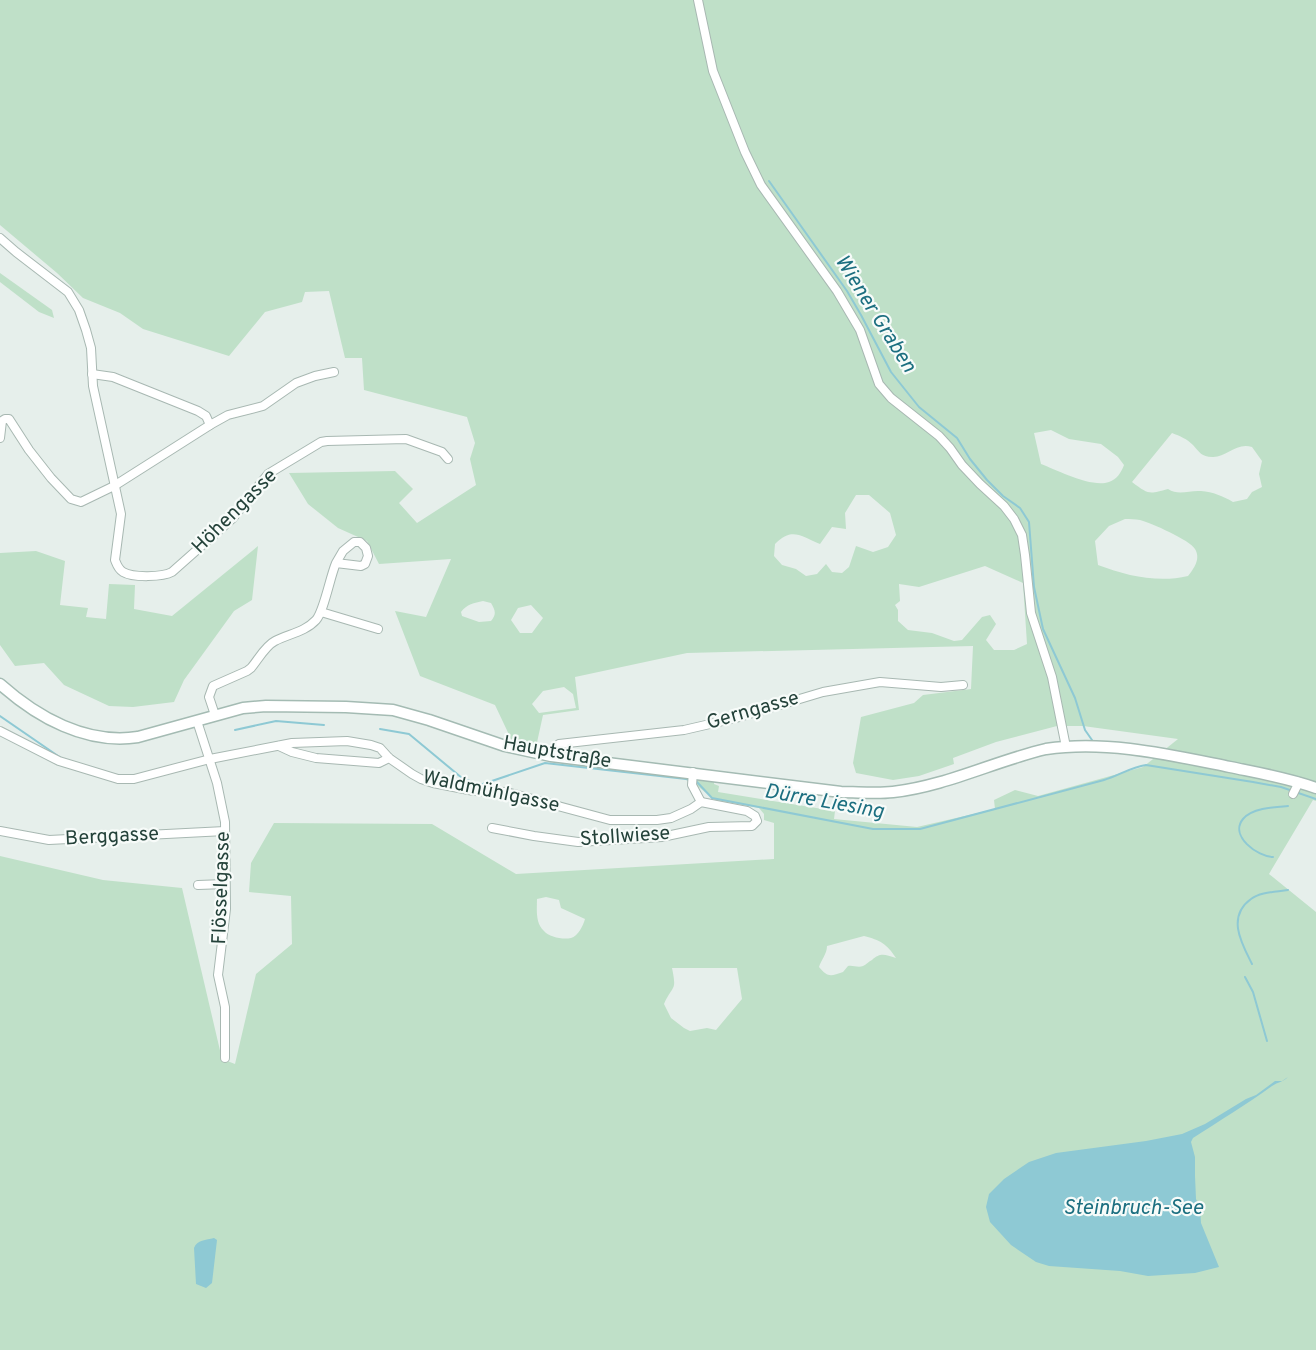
<svg xmlns="http://www.w3.org/2000/svg" width="1316" height="1350" viewBox="0 0 1316 1350" font-family="Overpass,sans-serif">
	<style>
		.green { fill: #bfe0c8; fill-rule: evenodd }
		.water { fill: #8ec9d4 }
		.lines { fill: none; stroke-linecap: round; stroke-linejoin: round }
		.stream { stroke: #8ec9d4; stroke-width: 2 }
		.street-casing { stroke: #a8b8b2; stroke-width: 10 }
		.secondary-casing { stroke: #a4bbb3; stroke-width: 13 }
		.street { stroke: #fff; stroke-width: 8 }
		.secondary { stroke: #fff; stroke-width: 10 }
		.labels { text-anchor: middle; dominant-baseline: central; stroke-width: 4.5; stroke-linejoin: round; paint-order: stroke }
		.street-label { font-size: 20px; fill: #24423a; stroke: #f7fbf9 }
		.water-label { font-size: 21px; font-style: italic; fill: #1c6f80; stroke: #f7fbf9 }
	</style>
	<rect width="100%" height="100%" fill="#e6efeb"/>
	<g class="green">
		<path d="M0,0H1316V790L1315,794H1316V801L1313,800L1269,874L1316,912V1350H0V856L103,880L182,888L222,1059L235,1064L256,974L292,944L291,896L249,892L251,863L274,823L432,824L516,874L774,859V823L764,820V814L759,808L715,800L695,784V777L714,780V784L719,786L718,792L835,811L834,819L917,827L995,809L994,800L1015,790L1038,796L1143,767L1178,739L1083,726H1057L996,742L953,758L954,764L919,776L893,780L856,773L853,763L861,717L914,703L923,695L971,689L973,646L687,653L575,677L579,710L543,715L536,747L512,741L495,705L420,676L395,611L426,617L451,559L379,564L367,541L338,528L308,504L289,473L395,471L413,489L399,503L417,523L476,485L470,459L475,443L467,417L364,390L362,358H345L329,291L305,292L302,302L265,312L229,356L143,329L120,313L83,298L57,273L0,225ZM1051,430L1069,439L1101,444L1118,457L1124,465C1121,473 1117,479 1109,482C1091,488 1057,470 1041,464L1034,433ZM1172,433C1180,436 1187,439 1193,445C1199,452 1202,457 1212,457C1226,458 1236,442 1252,447L1262,461L1259,474L1262,487L1252,492L1247,499L1233,502C1223,496 1213,492 1201,491C1189,490 1179,496 1168,489C1149,494 1149,495 1132,482ZM856,495H869L890,513L896,535L888,547L873,552L856,546L849,567L842,573L832,572L826,564L817,574L806,576L796,569L782,565L774,556L775,544C792,527 800,536 820,544L832,527L846,529L845,513ZM1125,519C1130,519 1135,519 1140,520C1151,523 1190,540 1195,549C1201,559 1194,568 1188,576C1158,583 1127,576 1098,565L1095,541L1109,526ZM985,566L1023,583L1027,644L1014,650H994L986,640L996,624L990,615L982,617L962,640L954,641L932,633L908,630L898,621V610L895,605L900,601L899,584L919,587ZM483,601L491,603C495,610 497,614 491,621L479,622L462,616L461,612C467,604 474,603 483,601ZM531,605L543,618L532,633H520L511,620L518,608ZM564,687L573,694L576,708L539,713L532,704L543,691ZM546,897L559,900L561,908L585,919C583,926 578,936 571,938C563,940 549,937 544,931C535,923 537,909 537,899ZM864,936C880,940 887,944 896,958C885,955 881,952 872,960C869,961 866,965 863,966C858,968 853,965 848,966L843,972C831,976 828,978 819,967C821,960 827,954 827,946ZM672,968H737L742,999L716,1030L707,1028L690,1031L684,1028L671,1018L664,1004C673,984 677,992 672,968Z"/>
		<path d="M0,273L52,310L54,318L39,312L0,282Z"/>
		<path d="M258,546L252,600L234,611L184,680L174,702L133,707L109,706L64,685L44,663L15,666L0,645V553L36,551L65,561L60,605L88,608L86,617L106,619L109,584L135,585L134,609L172,616Z"/>
	</g>
	<g class="water">
		<path d="M1288,1077C1283,1082 1278,1082 1272,1086C1246,1105 1219,1121 1193,1138L1191,1142L1195,1157V1176L1196,1199L1200,1207L1201,1223L1219,1267L1195,1273L1148,1276L1120,1271L1049,1266L1036,1262L1011,1245L990,1222L986,1207L989,1194L1004,1179L1029,1162L1056,1153L1146,1141L1182,1134L1205,1124L1246,1099L1256,1095L1275,1081H1282Z"/>
		<path d="M214,1238L217,1240L212,1283L206,1288L196,1284L194,1248C197,1240 206,1240 214,1238Z"/>
	</g>
	<g class="lines">
		<g class="stream">
			<path d="M769,181L847,291L861,315L891,372L919,407L957,438L970,459L987,480L1003,496L1020,508L1029,522L1034,587L1043,629L1075,698L1085,730L1092,740"/>
			<path d="M0,716L61,758"/>
			<path d="M380,729L409,734L462,778L480,785L545,763L686,779L697,782L712,798L873,829H920L1104,780C1118,776 1131,767 1146,765L1253,782L1281,787L1316,799"/>
			<path d="M235,730L276,721L324,725"/>
			<path d="M1273,857C1258,857 1229,836 1243,819C1252,808 1274,807 1288,806"/>
			<path d="M1252,964C1242,944 1226,917 1251,899C1260,892 1276,892 1288,890"/>
			<path d="M1245,977L1253,992L1267,1041"/>
		</g>
		<defs>
			<g id="street">
				<path d="M698,0L713,71L745,152L761,185L837,291L860,330L879,384L891,398L939,436L950,448L962,465L980,484L1004,506L1014,519L1022,535L1025,555L1031,613L1052,677L1066,747"/>
				<path d="M0,238L16,252L68,292L79,310L86,330L91,348L93,386L121,514L115,560C117,565 118,569 123,572C133,578 163,577 172,572L233,518L268,474L321,442L327,441L406,439L442,452L448,459"/>
				<path d="M92,374L113,377L198,411L206,416L210,425"/>
				<path d="M0,438L2,421L5,419H9L29,450L51,478L71,499L81,502L114,486L210,425L228,415L263,406L296,383L315,376L334,372"/>
				<path d="M321,612L378,629"/>
				<path d="M215,715L209,697L213,686L247,671L251,668C258,660 265,646 275,641C288,634 305,632 316,620C324,611 330,577 336,563L361,566L365,564L368,556L366,548L360,542H354L343,551L336,563"/>
				<path d="M197,721L217,783L225,822L226,909L218,975L225,1007V1058"/>
				<path d="M0,731L59,761L118,779H134L210,759L292,743L347,741L371,745L380,748L389,758L412,774L421,779L433,783L474,791L506,792L610,820H657L671,818L691,809L701,802L747,811L755,816L757,821L752,826L709,827L662,837L578,842L534,836L492,828"/>
				<path d="M279,746L292,752L316,758L379,763L389,758"/>
				<path d="M551,756L552,749L559,744L684,730L736,718L823,692L880,682L941,687L963,685"/>
				<path d="M693,772L692,785L701,802"/>
				<path d="M1293,794L1299,782"/>
				<path d="M0,831L49,840L225,831"/>
				<path d="M198,885L225,884"/>
			</g>
			<path id="secondary" d="M0,684C37,717 86,745 138,737L243,708L266,706L346,707L393,710L429,720L505,746L551,756L841,792C858,792 876,794 893,792C946,786 995,761 1046,749C1108,740 1170,755 1230,767C1259,773 1289,778 1316,788"/>
		</defs>
		<use href="#street" class="street-casing"/>
		<use href="#secondary" class="secondary-casing"/>
		<use href="#street" class="street"/>
		<use href="#secondary" class="secondary"/>
	</g>
	<g class="labels">
		<g class="street-label">
			<text transform="translate(235 512) rotate(-45)">Höhengasse</text>
			<text transform="translate(753 711) rotate(-16)">Gerngasse</text>
			<text transform="translate(557 753) rotate(10)">Hauptstraße</text>
			<text transform="translate(491 792) rotate(12)">Waldmühlgasse</text>
			<text transform="translate(112 837) rotate(-3)">Berggasse</text>
			<text transform="translate(625 837) rotate(-4)">Stollwiese</text>
			<text transform="translate(222 888) rotate(-88)">Flösselgasse</text>
		</g>
		<g class="water-label">
			<text transform="translate(875 314) rotate(58)">Wiener Graben</text>
			<text transform="translate(824 802) rotate(10)">Dürre Liesing</text>
			<text x="1133" y="1208">Steinbruch-See</text>
		</g>
	</g>
</svg>
